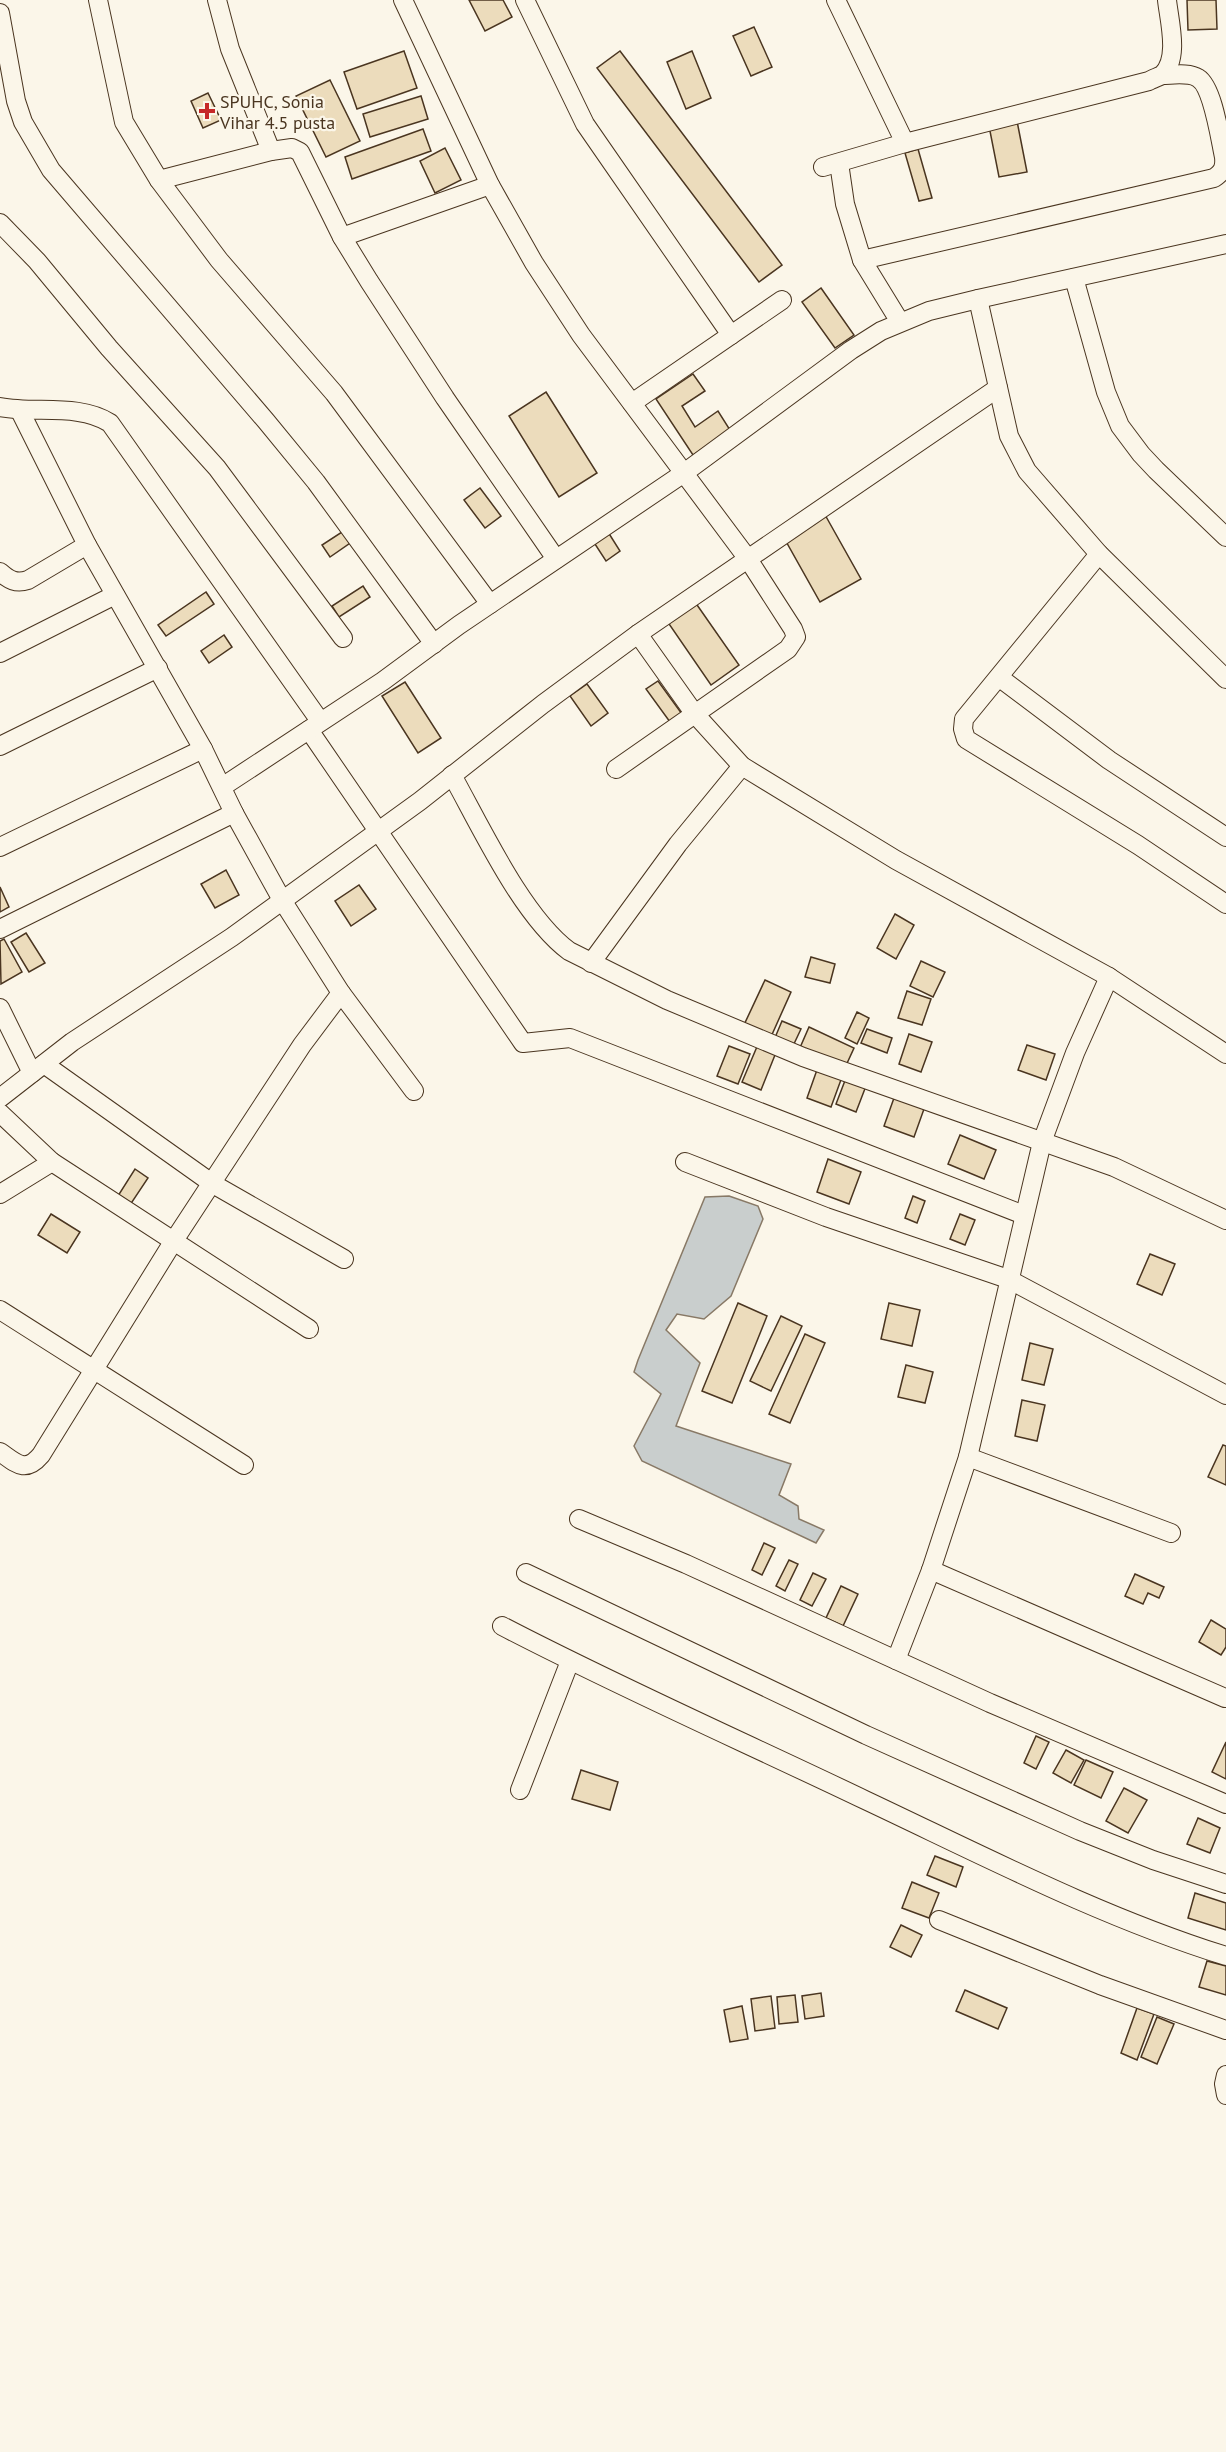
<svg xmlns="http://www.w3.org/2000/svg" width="1226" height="2452" viewBox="0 0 1226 2452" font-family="'PT Sans',sans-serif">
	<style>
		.water { fill: #c9cecd; stroke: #887966; stroke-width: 1.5 }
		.building { fill: #ecdcbc; stroke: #4a3520; stroke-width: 1.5 }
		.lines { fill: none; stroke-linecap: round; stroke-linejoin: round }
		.minor-casing { stroke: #4a3520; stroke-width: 20 }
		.minor { stroke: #fbf6e9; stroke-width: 18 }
		.poi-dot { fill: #c62828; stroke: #fbf6e9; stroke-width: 2 }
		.labels { text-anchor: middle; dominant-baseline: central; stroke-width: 4.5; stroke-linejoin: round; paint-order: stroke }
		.poi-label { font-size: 18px; fill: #4a3520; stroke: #fbf6e9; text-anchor: start }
	</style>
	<rect width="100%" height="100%" fill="#fbf6e9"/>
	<path class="water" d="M729,1196L758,1206L763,1219L731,1296L704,1319L677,1314L666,1330L700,1363L676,1426L791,1464L779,1495L798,1506L799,1519L824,1530L816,1543L642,1461L634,1446L661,1394L634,1372L638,1360L705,1197Z"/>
	<g class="building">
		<path d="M469,0H503L512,17L485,31Z"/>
		<path d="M1187,0H1216L1217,29L1188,30Z"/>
		<path d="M754,27L772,67L751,76L733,36Z"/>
		<path d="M404,51L417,88L357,109L344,72Z"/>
		<path d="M620,51L782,265L759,282L597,68Z"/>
		<path d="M692,51L711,98L686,109L667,62Z"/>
		<path d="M330,80L360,141L326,157L296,96Z"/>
		<path d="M208,93L221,120L203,128L191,101Z"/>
		<path d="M421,96L428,119L370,137L363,114Z"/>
		<path d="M1017,121L1027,172L999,177L989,126Z"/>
		<path d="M423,129L431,151L352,179L345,157Z"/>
		<path d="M445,148L461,180L435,193L420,161Z"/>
		<path d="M918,149L932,198L919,201L905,153Z"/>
		<path d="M821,288L854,335L835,348L802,302Z"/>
		<path d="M693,374L705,391L682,406L695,427L718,411L730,430L693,455L656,399Z"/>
		<path d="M546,392L597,473L559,497L509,416Z"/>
		<path d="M480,488L501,516L485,528L464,500Z"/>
		<path d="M824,513L861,579L820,602L783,536Z"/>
		<path d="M345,530L353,541L330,557L322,545Z"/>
		<path d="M608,532L620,551L606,561L593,541Z"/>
		<path d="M363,586L370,597L339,617L332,606Z"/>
		<path d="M206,592L214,604L166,636L158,625Z"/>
		<path d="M695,602L739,665L711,685L667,621Z"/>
		<path d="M224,635L232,647L209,663L201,651Z"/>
		<path d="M658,681L682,714L670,722L646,689Z"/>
		<path d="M405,682L441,738L418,753L382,696Z"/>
		<path d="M587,684L608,713L591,726L570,696Z"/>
		<path d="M226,870L239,895L215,908L201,884Z"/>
		<path d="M359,885L376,909L351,926L335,901Z"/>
		<path d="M0,887L9,907L0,912Z"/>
		<path d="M895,914L914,925L896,959L877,948Z"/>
		<path d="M26,933L45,963L29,972L11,942Z"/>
		<path d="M4,939L22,972L1,984L0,941Z"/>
		<path d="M811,957L835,964L830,983L805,977Z"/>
		<path d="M921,961L945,972L933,997L910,986Z"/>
		<path d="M765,980L791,992L770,1039L743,1027Z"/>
		<path d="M907,991L931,999L922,1025L898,1018Z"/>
		<path d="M857,1012L869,1018L857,1044L845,1038Z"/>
		<path d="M782,1021L801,1029L792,1048L774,1040Z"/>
		<path d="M809,1027L854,1048L843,1072L799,1050Z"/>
		<path d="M867,1029L892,1038L887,1053L861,1043Z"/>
		<path d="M909,1034L932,1042L921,1072L899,1064Z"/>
		<path d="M759,1042L777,1050L761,1090L742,1082Z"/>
		<path d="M1027,1045L1055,1054L1046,1080L1018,1070Z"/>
		<path d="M729,1046L750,1054L738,1084L717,1076Z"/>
		<path d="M818,1067L842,1077L831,1107L807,1098Z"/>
		<path d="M846,1078L866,1086L856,1112L836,1104Z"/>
		<path d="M894,1098L924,1109L914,1137L884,1126Z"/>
		<path d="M960,1135L996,1150L984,1179L948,1164Z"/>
		<path d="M828,1159L861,1172L849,1204L817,1192Z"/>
		<path d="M135,1169L148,1178L128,1208L116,1199Z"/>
		<path d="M913,1196L925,1201L917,1223L905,1218Z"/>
		<path d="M51,1214L80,1232L67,1253L38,1235Z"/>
		<path d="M960,1214L975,1220L965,1245L950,1239Z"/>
		<path d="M1150,1254L1175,1264L1162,1295L1137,1284Z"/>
		<path d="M738,1303L767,1316L732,1403L702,1391Z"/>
		<path d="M889,1303L920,1310L912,1346L881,1339Z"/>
		<path d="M781,1316L802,1326L771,1391L750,1381Z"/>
		<path d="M805,1334L825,1343L790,1423L769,1414Z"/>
		<path d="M1030,1343L1053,1349L1044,1385L1022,1380Z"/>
		<path d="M906,1365L933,1372L925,1403L898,1397Z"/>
		<path d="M1022,1400L1045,1405L1037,1441L1015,1436Z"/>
		<path d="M1223,1445L1226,1446V1485L1208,1477Z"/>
		<path d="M764,1543L775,1548L762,1575L752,1570Z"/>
		<path d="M789,1560L798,1564L785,1591L776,1586Z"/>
		<path d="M813,1573L826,1579L812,1606L800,1600Z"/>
		<path d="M1135,1574L1164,1587L1159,1598L1148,1593L1143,1604L1125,1596Z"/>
		<path d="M841,1586L858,1594L843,1626L826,1618Z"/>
		<path d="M1211,1620L1226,1629V1647L1221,1655L1199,1642Z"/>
		<path d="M1036,1736L1049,1742L1036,1769L1024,1763Z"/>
		<path d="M1226,1742V1779L1212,1772Z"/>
		<path d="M1066,1750L1084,1760L1071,1783L1053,1773Z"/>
		<path d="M1086,1760L1113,1772L1101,1798L1074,1785Z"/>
		<path d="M581,1770L618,1782L610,1810L572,1799Z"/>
		<path d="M1124,1788L1147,1800L1128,1833L1106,1821Z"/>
		<path d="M1198,1818L1220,1828L1210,1853L1187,1844Z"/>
		<path d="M935,1856L963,1867L956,1887L927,1875Z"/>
		<path d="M912,1882L939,1893L929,1918L902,1908Z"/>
		<path d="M1195,1893L1226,1903V1930L1188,1918Z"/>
		<path d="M901,1925L922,1935L911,1957L890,1947Z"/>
		<path d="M1207,1961L1226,1966V1995L1199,1987Z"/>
		<path d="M965,1990L1007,2008L998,2029L956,2011Z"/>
		<path d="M821,1993L824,2016L805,2019L802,1996Z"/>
		<path d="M795,1995L798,2022L779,2024L777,1997Z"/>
		<path d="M771,1996L775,2028L755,2031L751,1999Z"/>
		<path d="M742,2006L748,2039L730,2042L724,2010Z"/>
		<path d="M1137,2008L1154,2014L1137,2060L1121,2053Z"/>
		<path d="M1157,2017L1174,2024L1157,2064L1141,2057Z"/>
	</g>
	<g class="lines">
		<defs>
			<g id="minor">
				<path d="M98,0L124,122L159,180L219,260L334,393L490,604"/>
				<path d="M217,0L230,49L271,151"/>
				<path d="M403,0L490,185L534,263L581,335L748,559L793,629L796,637L788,649L616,769"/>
				<path d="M525,0L585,124L731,335"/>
				<path d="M836,0L905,143"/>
				<path d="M0,13L16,101L23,122L51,170L266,421L316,482L434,644"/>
				<path d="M839,163L845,204L862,260L900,322"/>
				<path d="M823,167L905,143L1149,81C1152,79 1158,77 1162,75C1180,59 1169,20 1167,0"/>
				<path d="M159,180L271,151L292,148L300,152L342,237L369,281L445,398L556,559"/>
				<path d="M0,223L37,261L109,348L217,468L343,638"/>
				<path d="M342,237L490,185"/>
				<path d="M862,260L1214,178C1223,172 1225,167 1224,157C1220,139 1213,87 1198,78C1189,72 1172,75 1162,75"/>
				<path d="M1074,278L1106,392L1120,426L1141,454L1156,470L1226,537"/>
				<path d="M978,299L1009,436L1027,471L1099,554L1226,679"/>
				<path d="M632,403L782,300"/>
				<path d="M0,407C35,414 79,403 110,423L320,721"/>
				<path d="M20,411L87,545L203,749L234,813L282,900L341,993L414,1091"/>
				<path d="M1099,554L964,719L963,729L966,739L1138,845L1226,904"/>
				<path d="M0,572C9,580 16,584 28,580L87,545"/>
				<path d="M638,634L694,713L742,766L896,860L1109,977L1226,1054"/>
				<path d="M0,653L115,595"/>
				<path d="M1000,678L1109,760L1226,837"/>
				<path d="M309,730L523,1043L570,1038L1024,1215"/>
				<path d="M0,746L158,668"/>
				<path d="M452,775C481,827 522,916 569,951L667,1000L803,1057L1114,1167L1226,1220"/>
				<path d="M222,787L383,681L459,625L684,473L851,350L881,331L929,311L978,299L1226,244"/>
				<path d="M0,847L203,749"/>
				<path d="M0,929L234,813"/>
				<path d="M591,963L678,844L742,766"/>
				<path d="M0,1008L32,1073"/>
				<path d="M44,1064L213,1184L344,1259"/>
				<path d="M0,1098L72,1042L232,937L420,801L543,704L638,634L998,388"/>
				<path d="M0,1113L52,1162L309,1329"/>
				<path d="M685,1162L826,1217L1008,1279L1226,1395"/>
				<path d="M0,1194L52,1162"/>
				<path d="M0,1310L244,1465"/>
				<path d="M0,1452C16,1463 25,1474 41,1455L173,1242L302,1045L341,993"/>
				<path d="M968,1457L1171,1533"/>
				<path d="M579,1519L686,1564L990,1703L1226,1804"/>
				<path d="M931,1570L1225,1698"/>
				<path d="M526,1573L866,1735L1080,1831L1153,1860L1226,1884"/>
				<path d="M502,1626C621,1688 744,1742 865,1800C984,1856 1101,1917 1226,1956"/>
				<path d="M896,1660L931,1570L968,1457L1042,1142L1075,1053L1109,977"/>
				<path d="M520,1790L570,1661"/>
				<path d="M939,1920L1100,1985L1226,2030"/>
				<path d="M1226,2075L1224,2084L1226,2095"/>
			</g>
		</defs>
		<use href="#minor" class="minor-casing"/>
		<use href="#minor" class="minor"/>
	</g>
	<path class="poi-dot" d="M204 102h6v6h6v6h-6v6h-6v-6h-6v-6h6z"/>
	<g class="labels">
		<g class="poi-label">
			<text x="220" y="101">SPUHC, Sonia<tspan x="220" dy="21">Vihar 4.5 pusta</tspan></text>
		</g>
	</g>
</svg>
